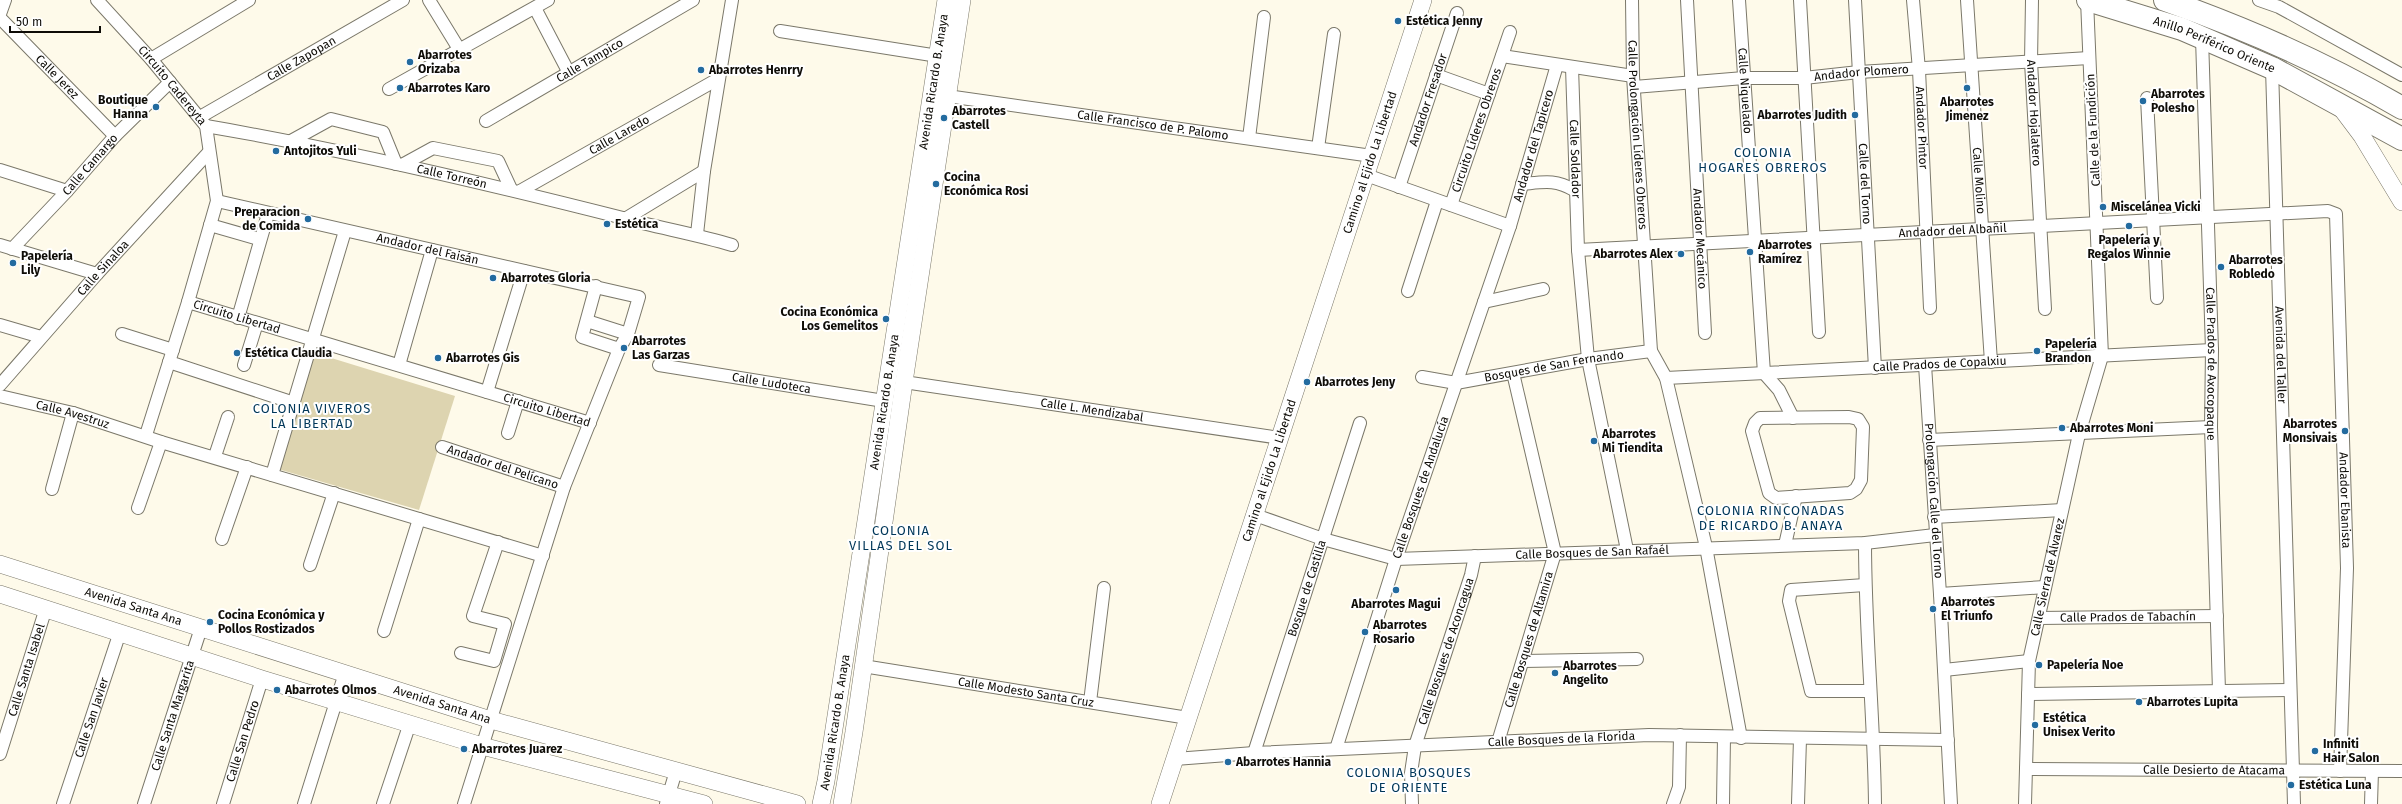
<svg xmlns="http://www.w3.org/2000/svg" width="2402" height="804" viewBox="0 0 2402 804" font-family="'Fira Sans',sans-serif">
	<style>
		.green { fill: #ddd4b0 }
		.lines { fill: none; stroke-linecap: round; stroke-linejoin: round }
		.street-casing { stroke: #7b786a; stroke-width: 14 }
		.secondary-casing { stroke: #7b786a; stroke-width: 18 }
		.highway-casing { stroke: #7b786a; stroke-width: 24 }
		.street { stroke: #fff; stroke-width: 12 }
		.secondary { stroke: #fff; stroke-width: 17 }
		.highway { stroke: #fff; stroke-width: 22 }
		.poi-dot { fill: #236b9f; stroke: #fff; stroke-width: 1.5 }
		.labels { text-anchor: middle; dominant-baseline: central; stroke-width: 4; stroke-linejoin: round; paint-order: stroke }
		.poi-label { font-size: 12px; font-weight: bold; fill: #0e0c07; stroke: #fff; text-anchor: start }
		.street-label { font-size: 12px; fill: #0e0c07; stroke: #fff }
		.neighbourhood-label { font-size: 13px; letter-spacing: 1px; fill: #003759; stroke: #fff }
	</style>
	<rect width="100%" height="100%" fill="#fefaea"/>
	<path class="green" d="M315,353L455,396L419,510L278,469Z"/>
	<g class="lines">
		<defs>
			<g id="street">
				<path id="s1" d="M97,0L151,59L206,126L217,201L188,302L146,435"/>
				<path d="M429,0L459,49"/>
				<path id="s2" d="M1632,0L1633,76L1651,351L1666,378L1706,547L1741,738"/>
				<path id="s3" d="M1687,0L1705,333"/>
				<path id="s4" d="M1739,0L1764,373L1779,390L1793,418"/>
				<path d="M1800,0L1819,332"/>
				<path id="s5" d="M1855,0L1875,368"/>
				<path id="s6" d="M1913,0L1919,70L1930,308"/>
				<path id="s7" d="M1967,0L1991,362"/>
				<path id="s8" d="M2032,0L2031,62L2045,309"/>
				<path d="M2259,0L2279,7L2402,75"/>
				<path d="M535,8L569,73"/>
				<path d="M0,14L5,0"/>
				<path id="s9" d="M0,18L115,136"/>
				<path d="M780,31L938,56"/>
				<path id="s10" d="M2202,38L2212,350L2211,427L2219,691"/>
				<path d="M1502,56L1633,76"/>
				<path d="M151,59L249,0"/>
				<path id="s11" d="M1572,67L1578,250L1588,359L1627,550"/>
				<path id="s12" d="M2272,68L2294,804"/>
				<path d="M1436,75L1489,94"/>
				<path id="s13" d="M1634,87L1744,78H1804L1859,72L2089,58"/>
				<path d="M389,89L548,0"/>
				<path id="s14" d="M940,95L1372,156"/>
				<path d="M2147,98L2157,298"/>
				<path id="s15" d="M200,117L403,0"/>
				<path id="s16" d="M486,121L693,0"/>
				<path id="s17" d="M206,126C346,150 485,183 623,218C659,228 696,234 732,245"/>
				<path d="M1249,138L1264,17"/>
				<path d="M291,141L331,119L383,132L396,164"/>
				<path d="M1318,148L1334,34"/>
				<path d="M402,165L433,148L498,161L511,189"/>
				<path d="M0,170L67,191"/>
				<path d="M1366,175L1510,226"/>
				<path d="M1522,184C1544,182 1555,179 1574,190"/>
				<path id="s18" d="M1399,187L1457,13"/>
				<path id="s19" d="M520,191L718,79"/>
				<path id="s20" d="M217,201L639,297L628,334L619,349L564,487L464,804"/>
				<path id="s21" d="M1451,205L1510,32"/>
				<path d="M625,219L704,171"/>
				<path d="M210,225L259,239"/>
				<path d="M697,234L704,171L732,0"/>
				<path d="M0,245L97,274"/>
				<path id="s22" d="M12,249L67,191L115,136L170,82"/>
				<path id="s23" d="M1578,250L2328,211L2336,214L2347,568L2340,771"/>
				<path d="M596,286L582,337L619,349"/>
				<path d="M1408,291L1437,201"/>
				<path id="s24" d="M188,302L590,423"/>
				<path d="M1484,302L1543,289"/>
				<path d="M238,318L268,214"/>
				<path d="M587,321L628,334"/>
				<path d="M0,325L41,337"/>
				<path d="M122,334L173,350"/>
				<path d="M169,362L294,403"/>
				<path d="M244,365L257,323"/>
				<path d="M399,365L432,250"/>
				<path id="s25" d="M659,365L884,401"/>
				<path id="s26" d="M1925,365L1940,594L1951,804"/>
				<path id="s27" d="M1422,377L1456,383L1588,359L1651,351"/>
				<path id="s28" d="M1666,378L2212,350"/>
				<path id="s29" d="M904,382L1280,438"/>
				<path id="s30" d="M0,385L97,274L209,152"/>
				<path d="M487,392L524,271"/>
				<path id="s31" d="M0,396L73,413L161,442L543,556"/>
				<path d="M1849,417L1858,419L1863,427L1861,480L1856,489L1850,493L1776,498L1769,493L1752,431L1755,423L1760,418Z"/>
				<path d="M2283,429L2342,427"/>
				<path d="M508,433L518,401"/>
				<path d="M1929,440L2211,427"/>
				<path id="s32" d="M442,447L564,487"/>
				<path d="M215,456L228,417"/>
				<path d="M272,475L345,231"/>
				<path d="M52,489L73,413"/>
				<path d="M138,508L161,442"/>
				<path id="s33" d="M1255,515L1323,539L1396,559L1865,543L1935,535"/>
				<path d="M1934,517L2062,510"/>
				<path d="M222,539L247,467"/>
				<path d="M1865,543C1865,630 1874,717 1875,804"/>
				<path d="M1785,545L1796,496"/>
				<path d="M310,565L334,493"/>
				<path d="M1865,585L1791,590L1789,601L1811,691H1870"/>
				<path d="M1940,594L2045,587"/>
				<path id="s34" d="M2039,618L2217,616"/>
				<path d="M384,631L419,519"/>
				<path d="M461,653L494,661L505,624L473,616L498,542"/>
				<path d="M1523,661L1637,659"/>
				<path id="s35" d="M863,666L1188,718"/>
				<path d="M1944,670L2029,661"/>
				<path d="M2028,694L2290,690"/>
				<path d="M1090,702L1104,588"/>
				<path id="s36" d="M1498,742L1555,553L1513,373"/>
				<path id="s37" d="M1336,749L1396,559L1510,226L1557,65"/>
				<path id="s38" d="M1254,753L1360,423"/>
				<path id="s39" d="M0,754L46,608"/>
				<path id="s40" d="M1175,759L1254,753L1649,735L1948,740"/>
				<path id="s41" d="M2026,769L2402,771"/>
				<path id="s42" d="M63,804L120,632"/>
				<path id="s43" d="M144,804L201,628"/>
				<path id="s44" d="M223,804L262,679"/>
				<path d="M304,804L345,673"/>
				<path d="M383,804L410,723"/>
				<path d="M666,804L676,771"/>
				<path id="s45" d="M1412,804L1411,773L1415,746L1471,575L1475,556"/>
				<path d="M1673,804L1679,787L1680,735"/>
				<path d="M1723,804L1724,737"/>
				<path d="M1798,804L1800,739"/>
				<path id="s46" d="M2025,804L2029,661L2079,434L2102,356L2087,0"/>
				<path d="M2371,804L2372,771"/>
			</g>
			<g id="secondary">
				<path d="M2341,108L2362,136L2402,202"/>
				<path id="s47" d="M0,564L491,720L797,804"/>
				<path d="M0,594L262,679L482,746L704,804"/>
				<path id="s48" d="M821,804L826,781L946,0"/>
				<path d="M842,804L854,732L904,382L962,0"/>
				<path id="s49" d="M1160,804L1423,0"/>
			</g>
			<g id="highway">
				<path id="s50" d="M2088,0L2182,29L2272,68L2402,139"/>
				<path d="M2165,0C2247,29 2327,64 2402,108"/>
			</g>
		</defs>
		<use href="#street" class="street-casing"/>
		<use href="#secondary" class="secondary-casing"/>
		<use href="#highway" class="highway-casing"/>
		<use href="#street" class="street"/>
		<use href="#secondary" class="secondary"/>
		<use href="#highway" class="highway"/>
	</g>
	<g class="poi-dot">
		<circle cx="1398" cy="21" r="4"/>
		<circle cx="410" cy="62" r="4"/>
		<circle cx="701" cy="70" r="4"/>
		<circle cx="400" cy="88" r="4"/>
		<circle cx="1967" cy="88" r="4"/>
		<circle cx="2143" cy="101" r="4"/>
		<circle cx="156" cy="107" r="4"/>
		<circle cx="1855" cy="115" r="4"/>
		<circle cx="944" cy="118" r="4"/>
		<circle cx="276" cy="151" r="4"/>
		<circle cx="936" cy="184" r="4"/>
		<circle cx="2103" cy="207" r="4"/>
		<circle cx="308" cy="219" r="4"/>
		<circle cx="607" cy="224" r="4"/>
		<circle cx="2129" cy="226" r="4"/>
		<circle cx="1750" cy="252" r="4"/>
		<circle cx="1681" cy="254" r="4"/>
		<circle cx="13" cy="263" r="4"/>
		<circle cx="2221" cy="267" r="4"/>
		<circle cx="493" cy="278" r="4"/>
		<circle cx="886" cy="319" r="4"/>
		<circle cx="624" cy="348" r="4"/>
		<circle cx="2037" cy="351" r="4"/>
		<circle cx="237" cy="353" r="4"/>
		<circle cx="438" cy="358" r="4"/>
		<circle cx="1307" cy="382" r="4"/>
		<circle cx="2062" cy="428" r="4"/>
		<circle cx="2345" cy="431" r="4"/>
		<circle cx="1594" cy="441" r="4"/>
		<circle cx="1396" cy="590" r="4"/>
		<circle cx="1933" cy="609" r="4"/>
		<circle cx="210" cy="622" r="4"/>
		<circle cx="1365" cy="632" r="4"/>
		<circle cx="2039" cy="665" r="4"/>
		<circle cx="1555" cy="673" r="4"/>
		<circle cx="277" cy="690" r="4"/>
		<circle cx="2139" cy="702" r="4"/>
		<circle cx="2035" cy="725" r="4"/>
		<circle cx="464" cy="749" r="4"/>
		<circle cx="2315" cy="751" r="4"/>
		<circle cx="1228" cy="762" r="4"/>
		<circle cx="2291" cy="785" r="4"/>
	</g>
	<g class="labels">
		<g class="poi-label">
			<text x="1406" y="21">Estética Jenny</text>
			<text x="418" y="55">Abarrotes<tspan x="418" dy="14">Orizaba</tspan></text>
			<text x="709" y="70">Abarrotes Henrry</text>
			<text x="408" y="88">Abarrotes Karo</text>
			<text x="2151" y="94">Abarrotes<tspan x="2151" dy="14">Polesho</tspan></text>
			<text x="148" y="100" text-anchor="end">Boutique<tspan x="148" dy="14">Hanna</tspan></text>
			<text x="1967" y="102" text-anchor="middle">Abarrotes<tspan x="1967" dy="14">Jimenez</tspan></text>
			<text x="952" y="111">Abarrotes<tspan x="952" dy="14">Castell</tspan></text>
			<text x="1847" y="115" text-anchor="end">Abarrotes Judith</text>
			<text x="284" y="151">Antojitos Yuli</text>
			<text x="944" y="177">Cocina<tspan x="944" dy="14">Económica Rosi</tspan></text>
			<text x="2111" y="207">Miscelánea Vicki</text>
			<text x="300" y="212" text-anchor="end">Preparacion<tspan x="300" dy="14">de Comida</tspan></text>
			<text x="615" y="224">Estética</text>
			<text x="2129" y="240" text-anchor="middle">Papelería y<tspan x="2129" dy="14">Regalos Winnie</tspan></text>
			<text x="1758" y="245">Abarrotes<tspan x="1758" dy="14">Ramírez</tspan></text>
			<text x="1673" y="254" text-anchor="end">Abarrotes Alex</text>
			<text x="21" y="256">Papelería<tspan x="21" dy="14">Lily</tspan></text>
			<text x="2229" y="260">Abarrotes<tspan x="2229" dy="14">Robledo</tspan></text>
			<text x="501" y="278">Abarrotes Gloria</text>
			<text x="878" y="312" text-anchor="end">Cocina Económica<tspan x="878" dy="14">Los Gemelitos</tspan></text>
			<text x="632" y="341">Abarrotes<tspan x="632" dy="14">Las Garzas</tspan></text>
			<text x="2045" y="344">Papelería<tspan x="2045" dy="14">Brandon</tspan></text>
			<text x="245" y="353">Estética Claudia</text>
			<text x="446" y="358">Abarrotes Gis</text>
			<text x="1315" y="382">Abarrotes Jeny</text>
			<text x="2337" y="424" text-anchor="end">Abarrotes<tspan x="2337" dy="14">Monsivais</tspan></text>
			<text x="2070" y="428">Abarrotes Moni</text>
			<text x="1602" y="434">Abarrotes<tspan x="1602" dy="14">Mi Tiendita</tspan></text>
			<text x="1941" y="602">Abarrotes<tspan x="1941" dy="14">El Triunfo</tspan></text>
			<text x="1396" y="604" text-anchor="middle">Abarrotes Magui</text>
			<text x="218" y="615">Cocina Económica y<tspan x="218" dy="14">Pollos Rostizados</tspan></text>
			<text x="1373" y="625">Abarrotes<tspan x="1373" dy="14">Rosario</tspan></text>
			<text x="2047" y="665">Papelería Noe</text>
			<text x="1563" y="666">Abarrotes<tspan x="1563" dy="14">Angelito</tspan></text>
			<text x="285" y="690">Abarrotes Olmos</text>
			<text x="2147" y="702">Abarrotes Lupita</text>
			<text x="2043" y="718">Estética<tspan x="2043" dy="14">Unisex Verito</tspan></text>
			<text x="2323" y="744">Infiniti<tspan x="2323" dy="14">Hair Salon</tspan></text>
			<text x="472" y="749">Abarrotes Juarez</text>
			<text x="1236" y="762">Abarrotes Hannia</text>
			<text x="2299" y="785">Estética Luna</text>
		</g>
		<g class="street-label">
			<text stroke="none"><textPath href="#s50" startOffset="134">Anillo Periférico Oriente</textPath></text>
			<text stroke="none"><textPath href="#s15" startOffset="117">Calle Zapopan</textPath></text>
			<text stroke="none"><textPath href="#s16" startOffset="120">Calle Tampico</textPath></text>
			<text stroke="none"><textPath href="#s13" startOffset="228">Andador Plomero</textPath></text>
			<text stroke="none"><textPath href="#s9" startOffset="82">Calle Jerez</textPath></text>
			<text stroke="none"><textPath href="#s48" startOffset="731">Avenida Ricardo B. Anaya</textPath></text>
			<text stroke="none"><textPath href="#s1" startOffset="114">Circuito Cadereyta</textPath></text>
			<text stroke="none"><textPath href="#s4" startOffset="91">Calle Niquelado</textPath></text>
			<text stroke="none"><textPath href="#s18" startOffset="92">Andador Fresador</textPath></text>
			<text stroke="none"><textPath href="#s8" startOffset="113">Andador Hojalatero</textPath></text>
			<text stroke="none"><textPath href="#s14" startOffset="215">Calle Francisco de P. Palomo</textPath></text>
			<text stroke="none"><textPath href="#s6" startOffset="128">Andador Pintor</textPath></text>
			<text stroke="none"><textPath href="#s21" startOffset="79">Circuito Líderes Obreros</textPath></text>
			<text transform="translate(2093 130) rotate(-93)">Calle de la Fundición</text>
			<text stroke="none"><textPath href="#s19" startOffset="114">Calle Laredo</textPath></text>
			<text stroke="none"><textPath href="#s2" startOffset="135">Calle Prolongación Líderes Obreros</textPath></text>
			<text stroke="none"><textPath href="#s37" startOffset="635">Andador del Tapicero</textPath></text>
			<text stroke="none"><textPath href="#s11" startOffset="92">Calle Soldador</textPath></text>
			<text stroke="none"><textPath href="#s49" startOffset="675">Camino al Ejido La Libertad</textPath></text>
			<text stroke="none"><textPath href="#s22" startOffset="115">Calle Camargo</textPath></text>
			<text stroke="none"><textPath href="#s17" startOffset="251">Calle Torreón</textPath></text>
			<text stroke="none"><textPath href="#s7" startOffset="181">Calle Molino</textPath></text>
			<text stroke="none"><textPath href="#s5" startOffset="184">Calle del Torno</textPath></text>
			<text stroke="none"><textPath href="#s23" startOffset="375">Andador del Albañil</textPath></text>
			<text stroke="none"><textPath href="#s3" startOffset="239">Andador Mecánico</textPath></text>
			<text stroke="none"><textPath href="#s20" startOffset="216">Andador del Faisán</textPath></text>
			<text stroke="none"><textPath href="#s30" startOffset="156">Calle Sinaloa</textPath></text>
			<text stroke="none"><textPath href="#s24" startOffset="51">Circuito Libertad</textPath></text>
			<text stroke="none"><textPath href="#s12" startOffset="287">Avenida del Taller</textPath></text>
			<text stroke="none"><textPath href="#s28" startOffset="274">Calle Prados de Copalxiu</textPath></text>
			<text stroke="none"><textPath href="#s10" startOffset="326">Calle Prados de Axocopaque</textPath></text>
			<text stroke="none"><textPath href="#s27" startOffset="134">Bosques de San Fernando</textPath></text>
			<text stroke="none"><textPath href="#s25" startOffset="114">Calle Ludoteca</textPath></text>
			<text stroke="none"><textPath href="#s48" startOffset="407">Avenida Ricardo B. Anaya</textPath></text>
			<text stroke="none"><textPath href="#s29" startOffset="190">Calle L. Mendizabal</textPath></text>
			<text stroke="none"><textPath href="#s24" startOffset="375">Circuito Libertad</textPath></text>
			<text stroke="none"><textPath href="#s31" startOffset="75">Calle Avestruz</textPath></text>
			<text stroke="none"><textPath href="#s32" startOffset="64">Andador del Pelícano</textPath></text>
			<text stroke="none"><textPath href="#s49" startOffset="351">Camino al Ejido La Libertad</textPath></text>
			<text stroke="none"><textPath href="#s37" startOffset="275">Calle Bosques de Andalucía</textPath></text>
			<text stroke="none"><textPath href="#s23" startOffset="1046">Andador Ebanista</textPath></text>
			<text stroke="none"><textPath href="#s26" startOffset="136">Prolongación Calle del Torno</textPath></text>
			<text stroke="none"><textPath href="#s33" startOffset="344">Calle Bosques de San Rafaél</textPath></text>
			<text stroke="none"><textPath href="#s46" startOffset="229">Calle Sierra de Álvarez</textPath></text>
			<text stroke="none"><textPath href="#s38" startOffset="173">Bosque de Castilla</textPath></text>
			<text stroke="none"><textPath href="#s47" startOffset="140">Avenida Santa Ana</textPath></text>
			<text stroke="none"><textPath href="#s34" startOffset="89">Calle Prados de Tabachín</textPath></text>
			<text stroke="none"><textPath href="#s36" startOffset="107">Calle Bosques de Altamira</textPath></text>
			<text stroke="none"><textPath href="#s45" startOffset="158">Calle Bosques de Aconcagua</textPath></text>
			<text stroke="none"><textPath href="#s39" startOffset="88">Calle Santa Isabel</textPath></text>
			<text stroke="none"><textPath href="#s35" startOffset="165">Calle Modesto Santa Cruz</textPath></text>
			<text stroke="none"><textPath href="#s47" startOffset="464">Avenida Santa Ana</textPath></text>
			<text stroke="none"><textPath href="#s43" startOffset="93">Calle Santa Margarita</textPath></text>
			<text stroke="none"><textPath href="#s42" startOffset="91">Calle San Javier</textPath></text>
			<text stroke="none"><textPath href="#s48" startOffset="83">Avenida Ricardo B. Anaya</textPath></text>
			<text stroke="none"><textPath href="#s40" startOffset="387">Calle Bosques de la Florida</textPath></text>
			<text stroke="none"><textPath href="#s44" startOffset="66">Calle San Pedro</textPath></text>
			<text stroke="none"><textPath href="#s41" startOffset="188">Calle Desierto de Atacama</textPath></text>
		</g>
		<g class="neighbourhood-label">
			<text x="1763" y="152">COLONIA<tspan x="1763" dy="15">HOGARES OBREROS</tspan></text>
			<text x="312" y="408">COLONIA VIVEROS<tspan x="312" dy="15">LA LIBERTAD</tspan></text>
			<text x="1771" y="510">COLONIA RINCONADAS<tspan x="1771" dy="15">DE RICARDO B. ANAYA</tspan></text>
			<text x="901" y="530">COLONIA<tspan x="901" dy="15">VILLAS DEL SOL</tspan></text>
			<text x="1409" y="772">COLONIA BOSQUES<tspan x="1409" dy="15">DE ORIENTE</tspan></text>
		</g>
	</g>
	<path d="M10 26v6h90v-6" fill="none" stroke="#0e0c07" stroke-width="2"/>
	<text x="16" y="26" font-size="12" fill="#0e0c07" stroke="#ffffff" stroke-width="3" paint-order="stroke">50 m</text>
</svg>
